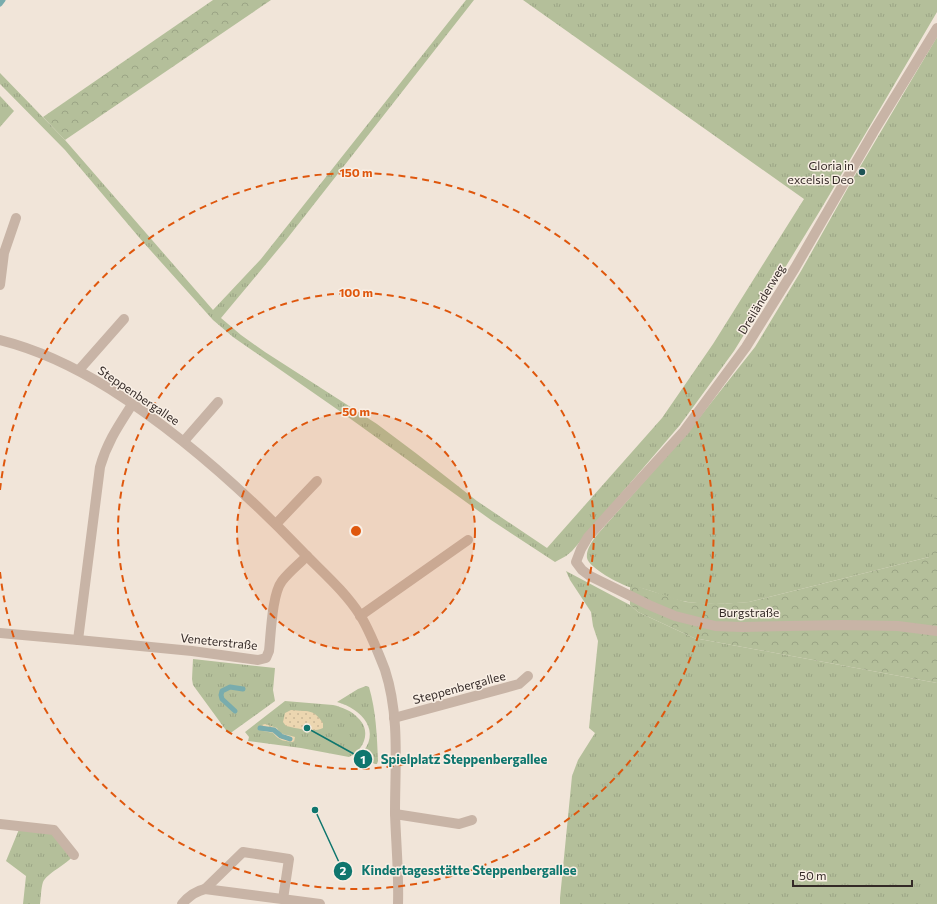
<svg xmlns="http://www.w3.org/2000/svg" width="937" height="904" viewBox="0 0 937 904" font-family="Commissioner,sans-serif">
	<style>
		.grass { fill: url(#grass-tufts) }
		.forest { fill: url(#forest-crowns) }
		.sand { fill: url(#sand-dots) }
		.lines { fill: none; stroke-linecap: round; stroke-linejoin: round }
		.stream { stroke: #79acad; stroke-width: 5 }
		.minor { stroke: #c8b4a6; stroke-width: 10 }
		.ring { fill: none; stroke: #df570d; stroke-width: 2; stroke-dasharray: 7 5 }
		.poi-dot { fill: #1d5255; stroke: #f9efe5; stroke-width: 1.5 }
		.labels { text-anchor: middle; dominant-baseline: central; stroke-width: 3; stroke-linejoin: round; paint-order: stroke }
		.poi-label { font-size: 12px; fill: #342a27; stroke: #f9efe5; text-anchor: end }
		.street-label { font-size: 12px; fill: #342a27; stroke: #f9efe5 }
		.centre { fill: #df570d; stroke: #f9efe5; stroke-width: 2 }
		.ring-label { font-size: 12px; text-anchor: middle; font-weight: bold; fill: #df570d; stroke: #f9efe5; stroke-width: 3; stroke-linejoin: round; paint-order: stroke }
		.leader { fill: none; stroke: #0f766e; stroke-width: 1.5 }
		.callout-dot { fill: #0f766e; stroke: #f9efe5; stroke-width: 1.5 }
		.mark-label { font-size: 12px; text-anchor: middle; font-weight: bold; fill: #fff }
		.callout-label { font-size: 13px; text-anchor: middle; font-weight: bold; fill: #0f766e; stroke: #f9efe5; stroke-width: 3; stroke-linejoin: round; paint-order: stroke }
	</style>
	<defs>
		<pattern id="grass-tufts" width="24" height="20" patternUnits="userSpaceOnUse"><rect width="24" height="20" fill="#b4bf9a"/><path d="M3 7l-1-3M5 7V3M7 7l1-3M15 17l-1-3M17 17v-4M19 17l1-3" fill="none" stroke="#9ba485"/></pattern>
		<pattern id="forest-crowns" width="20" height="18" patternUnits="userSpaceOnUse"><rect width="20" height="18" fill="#b4bf9a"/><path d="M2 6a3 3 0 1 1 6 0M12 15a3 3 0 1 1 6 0" fill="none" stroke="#9ba485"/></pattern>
		<pattern id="sand-dots" width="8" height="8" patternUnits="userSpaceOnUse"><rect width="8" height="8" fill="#ecd6b0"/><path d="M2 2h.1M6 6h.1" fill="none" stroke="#cbb897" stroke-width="1.8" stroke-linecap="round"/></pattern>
	</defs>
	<rect width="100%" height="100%" fill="#f1e5d9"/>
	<g class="grass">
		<path d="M466,0H474L286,240L221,318L241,335L265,352L377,424L417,454L477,501L547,548L662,418L713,344L804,199L523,0H937V12L821,209L734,351L680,425L572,551L566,556L555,562L491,520L341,412L233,337L213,320L143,242L65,150L0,84V73L65,140L213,310L261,259Z"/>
		<path d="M937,37V555L749,602C728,604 709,605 688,602C672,600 657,592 641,588C637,587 633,588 629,587C620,584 589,568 587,558C586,550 591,543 596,536L688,432L755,347L801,271L854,177Z"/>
		<path d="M0,96L14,111L0,127Z"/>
		<path d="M566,571L630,605L638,612L694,638L937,683V904H560V898L572,776L578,760L595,733L589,728L598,641L593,626L591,612L570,580Z"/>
		<path d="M193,659L275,668L273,690L275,701L232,732L228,733L193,685L192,679Z"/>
		<path d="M366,686L369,687C376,711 377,735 378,761L377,764H375L360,757V755C383,732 362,709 337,702L358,689Z"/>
		<path d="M285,701L333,705C342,707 352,711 358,718C372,731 364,750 349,757L301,748L248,741L249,737L245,732Z"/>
		<path d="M20,827L54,830L74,855C67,864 46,874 43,882C41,888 41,897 40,904H23L26,876L6,861Z"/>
	</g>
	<g class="forest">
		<path d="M213,0H271L65,140L43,117Z"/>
		<path d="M935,490L937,491V683L694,638L638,612L630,605V587H639L686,602L718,604L749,602L929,557Z"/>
	</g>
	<g class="sand">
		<path d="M291,710C308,712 313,708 323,723V728C313,733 296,728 286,726L283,722L285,713Z"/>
		<path d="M265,724L277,728L280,733L295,737L294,742C283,741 280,741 273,733L263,731L261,727L262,725Z"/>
	</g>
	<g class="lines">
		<g class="stream">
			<path d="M0,4L3,0"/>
			<path d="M235,711L222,699L221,695L222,691L230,687L243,689"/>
			<path d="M260,728L274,730L281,736L290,739"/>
		</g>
		<g class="minor">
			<path d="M937,28L874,131L795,268L746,347L684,431L588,537L581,549L576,562L582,570L590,576L649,605L675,616L715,626L742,627L842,625L898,626L937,631"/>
			<path d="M0,285L4,253L16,218"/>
			<path d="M0,340C40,350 75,367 110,389C181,434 243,490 301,550C321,571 344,590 360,615C370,631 378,652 385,670C400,716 395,765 395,813C396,844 399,873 398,904"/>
			<path d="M79,370L124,319"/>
			<path d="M133,403C119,425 107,442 100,467L78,640L192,651L258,660L266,658L269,651C271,633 272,594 282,581C289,572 299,564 307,556"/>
			<path d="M184,441L218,402"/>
			<path d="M276,524L317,481"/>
			<path d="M360,616L468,540"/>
			<path d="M0,633L78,640"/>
			<path d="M394,718L519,684L528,676"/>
			<path d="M395,814L459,824L472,820"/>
			<path d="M0,824L54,830L74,855"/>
			<path d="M205,889L243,852L289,859L283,899"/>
			<path d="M182,904C188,897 196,891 205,889L320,904"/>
		</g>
	</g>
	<circle cx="356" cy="531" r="119" fill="#df570d" fill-opacity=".12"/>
	<g class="ring">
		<circle cx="356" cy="531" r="119"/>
		<circle cx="356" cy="531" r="238"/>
		<path d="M0 490A358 358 0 1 1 0 572"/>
	</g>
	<circle class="poi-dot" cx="862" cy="172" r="4"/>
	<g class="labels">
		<g class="poi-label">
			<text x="854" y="165">Gloria in<tspan x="854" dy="14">excelsis Deo</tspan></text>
		</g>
		<g class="street-label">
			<text transform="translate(761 299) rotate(-59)">Dreiländerweg</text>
			<text transform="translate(139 395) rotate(34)">Steppenbergallee</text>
			<text x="749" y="612">Burgstraße</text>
			<text transform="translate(219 641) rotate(6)">Veneterstraße</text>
			<text transform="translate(459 687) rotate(-15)">Steppenbergallee</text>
		</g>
	</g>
	<circle cx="356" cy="531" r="6" class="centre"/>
	<g class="ring-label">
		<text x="356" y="177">150 m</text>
		<text x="356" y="297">100 m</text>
		<text x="356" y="416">50 m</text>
	</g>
	<path class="leader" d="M307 728L363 759M315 810L343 871"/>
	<g class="callout-dot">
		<circle cx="307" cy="728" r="4"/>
		<circle cx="315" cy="810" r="4"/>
		<circle cx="363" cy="759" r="10"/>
		<circle cx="343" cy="871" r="10"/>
	</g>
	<g class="mark-label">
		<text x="363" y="764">1</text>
		<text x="343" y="875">2</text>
	</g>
	<g class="callout-label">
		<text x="464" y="764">Spielplatz Steppenbergallee</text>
		<text x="469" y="875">Kindertagesstätte Steppenbergallee</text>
	</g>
	<path d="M793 880v6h119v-6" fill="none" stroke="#342a27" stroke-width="2"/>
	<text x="799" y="880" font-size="12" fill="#342a27" stroke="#f9efe5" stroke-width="3" paint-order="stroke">50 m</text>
</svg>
